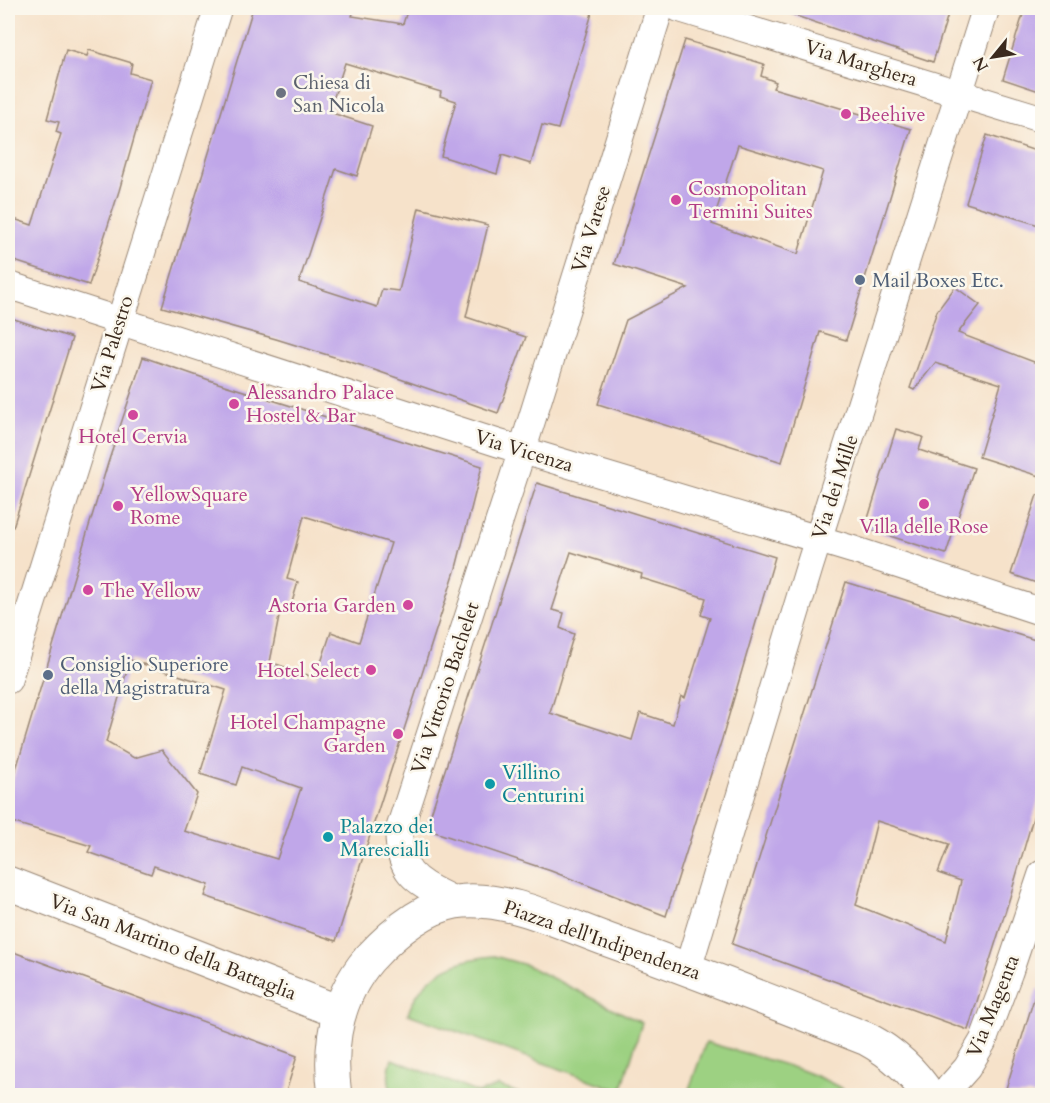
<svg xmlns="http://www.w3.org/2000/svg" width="1050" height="1103" viewBox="0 0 1050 1103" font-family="Cardo,serif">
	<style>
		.green { fill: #9dd182; stroke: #6c7e50; stroke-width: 1.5 }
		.building { fill: #c0a7e9; fill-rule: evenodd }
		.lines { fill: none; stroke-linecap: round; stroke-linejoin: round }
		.minor-casing { stroke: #988674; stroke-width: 29 }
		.tertiary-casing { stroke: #988674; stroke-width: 35 }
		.minor { stroke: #fff; stroke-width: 27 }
		.tertiary { stroke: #fff; stroke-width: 33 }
		.worship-dot { fill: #6b7280; stroke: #fbf7ec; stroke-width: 2 }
		.hotel-dot { fill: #d1479c; stroke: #fbf7ec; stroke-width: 2 }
		.service-dot { fill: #5c6f8a; stroke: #fbf7ec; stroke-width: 2 }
		.culture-dot { fill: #0f9aa8; stroke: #fbf7ec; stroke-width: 2 }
		.labels { text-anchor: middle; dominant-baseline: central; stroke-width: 5; stroke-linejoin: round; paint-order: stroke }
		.street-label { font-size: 20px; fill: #3b2a1e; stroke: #fbf7ec }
		.worship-label { font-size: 20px; fill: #5b616d; stroke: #fbf7ec; text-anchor: start }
		.hotel-label { font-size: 20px; fill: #b23c85; stroke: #fbf7ec; text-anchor: start }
		.service-label { font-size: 20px; fill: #4e5e75; stroke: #fbf7ec; text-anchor: start }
		.culture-label { font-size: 20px; fill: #0d838f; stroke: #fbf7ec; text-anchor: start }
	</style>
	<rect width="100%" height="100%" fill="#fbf7ec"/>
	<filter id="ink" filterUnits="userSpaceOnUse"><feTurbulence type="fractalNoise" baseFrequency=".0167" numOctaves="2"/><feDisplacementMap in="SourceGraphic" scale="12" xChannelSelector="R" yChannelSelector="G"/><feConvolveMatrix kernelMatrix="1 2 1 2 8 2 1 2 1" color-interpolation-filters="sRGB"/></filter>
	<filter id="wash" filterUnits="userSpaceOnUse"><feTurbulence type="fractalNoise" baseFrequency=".008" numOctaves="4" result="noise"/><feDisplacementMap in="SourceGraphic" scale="24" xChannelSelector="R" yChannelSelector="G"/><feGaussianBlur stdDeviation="1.35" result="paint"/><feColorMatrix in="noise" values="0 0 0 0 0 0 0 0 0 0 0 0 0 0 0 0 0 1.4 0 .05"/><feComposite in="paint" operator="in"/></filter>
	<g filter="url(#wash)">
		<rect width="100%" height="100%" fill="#f6e2ca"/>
		<g class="green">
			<path d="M494,956L526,965L642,1023L621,1091L408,1014C421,975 455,959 494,956Z"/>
			<path d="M706,1042C754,1057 810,1067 852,1095H687Z"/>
			<path d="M392,1059L478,1093L498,1086L524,1095H392C388,1082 387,1073 392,1059Z"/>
		</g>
		<g id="blocks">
			<g class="building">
				<path d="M253,8H355L352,16L403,24L408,8H575L592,13L558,129L542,125L531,164L502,155L497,174L441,156L456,101L440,96L441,92L345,63L329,112L372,126L357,176L336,169L299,282L377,307L382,289L399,291L419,208L488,225L466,317L526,337L498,413L360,365L276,339L162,307Z"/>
				<path d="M784,8H950L933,62L784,12Z"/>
				<path d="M1025,8H1042V92L1003,79Z"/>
				<path d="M685,40L764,64L761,76L776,82L773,88L911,129L846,340L820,332L782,462L598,404L626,320L688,288L614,264ZM738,145L823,171L798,254L712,224Z"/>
				<path d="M66,50L87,56L89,50L132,63L130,73L151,79L119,191L89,285L8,259V217L32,225L61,134L56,132L59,122L47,119Z"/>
				<path d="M987,135L1042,153V226L966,203Z"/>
				<path d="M955,287L980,305L958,333L1042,365V477L979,457L1001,384L935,363L914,390L910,388L937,311Z"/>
				<path d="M8,317L72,338L13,527H8Z"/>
				<path d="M143,357L218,383L482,466L456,568L336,941L205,896L209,885L154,866L151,874L88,852L91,846L8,821V796L108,463ZM304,516L391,543L359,642L331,632L316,678L270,662L281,607L290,609L298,582L287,579ZM130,660L226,690L200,774L236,785L242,767L301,788L277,859L184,831L197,794L162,750L134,758L106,742Z"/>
				<path d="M896,429L923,437L919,450L974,468L946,554L865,528Z"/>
				<path d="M537,483L775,557L722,739L666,916L551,871L426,829ZM571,552L642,574L641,578L706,598L701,615L710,618L685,698L681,696L673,724L640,713L632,740L550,713L574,634L560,628L564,613L552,610Z"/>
				<path d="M1037,495L1042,496V585L1011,574Z"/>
				<path d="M846,582L1042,642V787L1010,897L968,1030L732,944ZM877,821L949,844L938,873L961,881L946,941L856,905Z"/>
				<path d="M8,950L297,1056L285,1095H8Z"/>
				<path d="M1037,989L1042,990V1095H1004Z"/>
			</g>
		</g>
	</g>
	<g filter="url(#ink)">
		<use href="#blocks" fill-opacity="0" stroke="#988674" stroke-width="1.5"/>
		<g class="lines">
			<defs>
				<g id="minor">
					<path d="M678,8L1042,119"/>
					<path d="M8,285L498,443L854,550L1042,612"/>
					<path d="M8,680L218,8"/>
					<path d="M457,902C421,883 398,878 399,831L522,451L660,8"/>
					<path d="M688,968L809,568L986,8"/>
					<path d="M942,1096L967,1068L983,1041L1009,972L1042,874"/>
				</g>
				<g id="tertiary">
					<path d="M8,883L339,1012"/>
					<path d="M335,1096C328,1046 336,998 369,959C391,935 421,908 455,902C504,894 563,924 608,940C695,971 781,1005 867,1039C893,1053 913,1071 929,1096"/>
				</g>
			</defs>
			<use href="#minor" class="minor-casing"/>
			<use href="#tertiary" class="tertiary-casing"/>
			<use href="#minor" class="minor"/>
			<use href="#tertiary" class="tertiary"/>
		</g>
	</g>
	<circle class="worship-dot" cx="281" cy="93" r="6"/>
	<g class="hotel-dot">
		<circle cx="846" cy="114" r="6"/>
		<circle cx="676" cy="200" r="6"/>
		<circle cx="234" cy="404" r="6"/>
		<circle cx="133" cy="415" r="6"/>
		<circle cx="924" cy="504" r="6"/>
		<circle cx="118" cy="506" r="6"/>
		<circle cx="88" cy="590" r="6"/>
		<circle cx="408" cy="605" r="6"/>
		<circle cx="371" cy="670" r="6"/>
		<circle cx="398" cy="734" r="6"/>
	</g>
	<g class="service-dot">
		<circle cx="860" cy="280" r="6"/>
		<circle cx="48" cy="675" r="6"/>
	</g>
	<g class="culture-dot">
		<circle cx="490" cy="784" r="6"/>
		<circle cx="328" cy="837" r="6"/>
	</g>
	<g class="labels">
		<g class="street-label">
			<text transform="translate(861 63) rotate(17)">Via Marghera</text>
			<text transform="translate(591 229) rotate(-73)">Via Varese</text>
			<text transform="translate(112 344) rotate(-73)">Via Palestro</text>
			<text transform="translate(524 451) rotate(17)">Via Vicenza</text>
			<text transform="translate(835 487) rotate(-72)">Via dei Mille</text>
			<text transform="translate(445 688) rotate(-72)">Via Vittorio Bachelet</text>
			<text transform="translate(602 940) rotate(19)">Piazza dell'Indipendenza</text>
			<text transform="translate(173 947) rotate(21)">Via San Martino della Battaglia</text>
			<text transform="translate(993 1006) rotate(-68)">Via Magenta</text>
		</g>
		<g class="worship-label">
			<text x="293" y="82">Chiesa di<tspan x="293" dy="23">San Nicola</tspan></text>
		</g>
		<g class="hotel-label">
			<text x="858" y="114">Beehive</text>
			<text x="688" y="188">Cosmopolitan<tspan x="688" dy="23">Termini Suites</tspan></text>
			<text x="246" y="392">Alessandro Palace<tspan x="246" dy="23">Hostel &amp; Bar</tspan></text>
			<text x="133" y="436" text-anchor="middle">Hotel Cervia</text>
			<text x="130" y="494">YellowSquare<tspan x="130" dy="23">Rome</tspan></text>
			<text x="924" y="526" text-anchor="middle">Villa delle Rose</text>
			<text x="100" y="590">The Yellow</text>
			<text x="396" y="605" text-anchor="end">Astoria Garden</text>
			<text x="359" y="670" text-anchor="end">Hotel Select</text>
			<text x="386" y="722" text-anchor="end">Hotel Champagne<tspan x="386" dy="23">Garden</tspan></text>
		</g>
		<g class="service-label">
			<text x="872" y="280">Mail Boxes Etc.</text>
			<text x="60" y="664">Consiglio Superiore<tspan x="60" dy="23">della Magistratura</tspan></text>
		</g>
		<g class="culture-label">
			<text x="502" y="772">Villino<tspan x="502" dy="23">Centurini</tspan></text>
			<text x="340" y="826">Palazzo dei<tspan x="340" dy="23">Marescialli</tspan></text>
		</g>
	</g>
	<rect width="1050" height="1103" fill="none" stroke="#fbf7ec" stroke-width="30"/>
	<g transform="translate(993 57) rotate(240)" stroke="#fbf7ec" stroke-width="4.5" paint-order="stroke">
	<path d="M0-4.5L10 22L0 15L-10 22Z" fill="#3b2a1e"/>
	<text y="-9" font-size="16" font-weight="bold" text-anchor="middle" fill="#3b2a1e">N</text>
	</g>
</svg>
